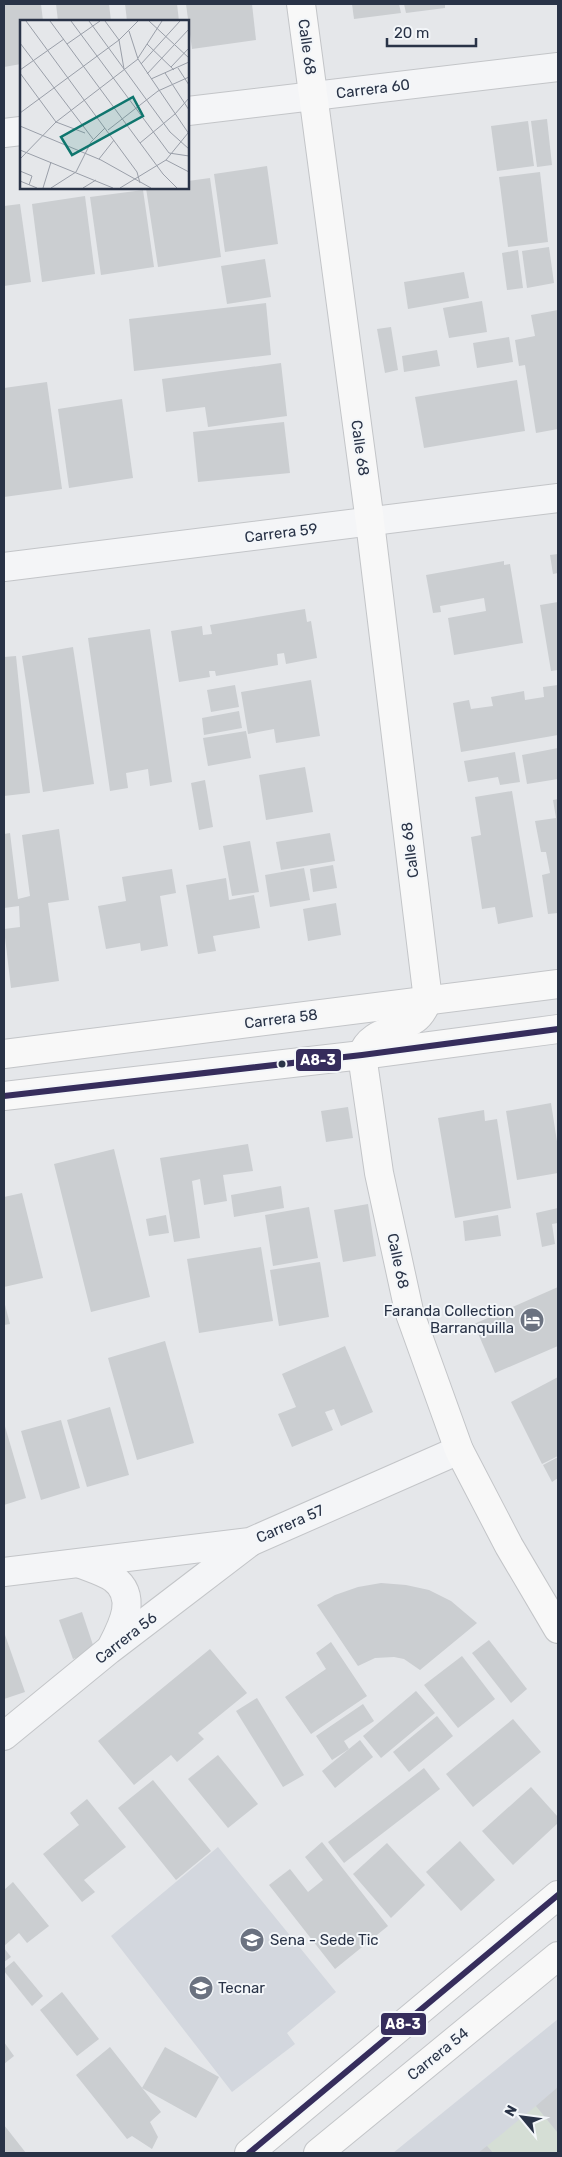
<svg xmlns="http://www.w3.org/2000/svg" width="562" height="2157" viewBox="0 0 562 2157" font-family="Rubik,sans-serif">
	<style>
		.built { fill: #d3d7de }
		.green { fill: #d5ded5 }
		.building { fill: #cbced1 }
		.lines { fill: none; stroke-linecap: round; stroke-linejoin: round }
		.street-casing { stroke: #c3c5c8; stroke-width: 30 }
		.secondary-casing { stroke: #c3c5c8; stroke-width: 30 }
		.street { stroke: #f4f5f7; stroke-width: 28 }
		.secondary { stroke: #f8f8f8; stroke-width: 28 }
		.bus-1-casing { stroke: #f3f6f9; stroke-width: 10 }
		.bus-1 { stroke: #362d5c; stroke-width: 6 }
		.bus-dot { fill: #293347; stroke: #f3f6f9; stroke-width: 2 }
		.labels { text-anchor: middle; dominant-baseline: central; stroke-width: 4; stroke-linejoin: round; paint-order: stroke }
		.street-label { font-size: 15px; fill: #293347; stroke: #f3f6f9 }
		.poi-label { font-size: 15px; fill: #293347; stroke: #f3f6f9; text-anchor: start }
		.inset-road { fill: none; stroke: #9a9fa9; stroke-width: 1 }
		.view { fill: #0f766e; fill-opacity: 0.15; stroke: #0f766e; stroke-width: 2.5 }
		.inset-edge { fill: none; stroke: #293347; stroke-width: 2.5 }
		.line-badge { stroke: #f3f6f9; stroke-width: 2 }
		.badge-label { font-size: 14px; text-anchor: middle; font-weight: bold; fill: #fff }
	</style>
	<rect width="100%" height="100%" fill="#e5e7ea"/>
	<g class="built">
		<path d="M218,1847L336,1992L287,2033L295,2044L232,2092L111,1936Z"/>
		<path d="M558,2019V2153H393Z"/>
	</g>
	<path class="green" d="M536,2106L558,2133V2153H493L487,2146Z"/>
	<g class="building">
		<path d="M4,4H41L43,21H21V64L4,67Z"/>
		<path d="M56,4H109L111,21H58Z"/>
		<path d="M125,4H177L179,21H127Z"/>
		<path d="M186,4H252L256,40L192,49Z"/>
		<path d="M352,4H399L401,13L354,19Z"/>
		<path d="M404,4H445V8L406,13Z"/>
		<path d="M547,119L552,165L537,167L531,121Z"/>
		<path d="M528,121L534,166L497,171L491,126Z"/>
		<path d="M267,166L278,244L225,252L214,174Z"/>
		<path d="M540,172L548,242L508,247L499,177Z"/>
		<path d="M210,178L221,257L158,267L146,188H188V181Z"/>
		<path d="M143,190L154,267L101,275L90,197Z"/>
		<path d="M85,196L95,274L42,282L32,204Z"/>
		<path d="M20,204L31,282L4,286V206Z"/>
		<path d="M549,247L554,283L527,288L522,251Z"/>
		<path d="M518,250L523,288L507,290L502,253Z"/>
		<path d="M265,259L271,297L227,304L221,266Z"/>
		<path d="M464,272L469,298L408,309L404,282Z"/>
		<path d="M482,301L487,332L449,338L443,308Z"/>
		<path d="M266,303L271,355L134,371L129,319Z"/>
		<path d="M558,310V429L536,433L525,365L519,366L515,340L535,336L531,315Z"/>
		<path d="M391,327L398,370L385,373L377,329Z"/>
		<path d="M509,337L513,362L477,368L473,343Z"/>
		<path d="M437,350L440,366L404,372L402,356Z"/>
		<path d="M281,363L287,416L208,427L205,407L166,412L162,379Z"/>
		<path d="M517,380L525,431L424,448L415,397Z"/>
		<path d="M47,382L62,489L4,497V388Z"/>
		<path d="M122,399L133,478L69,488L58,409Z"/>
		<path d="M284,422L290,473L198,482L193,432Z"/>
		<path d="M558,554V573L553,574L550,555Z"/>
		<path d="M504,561V565L510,564L523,643L454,655L448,618L486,611L484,598L440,606L441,612L433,613L426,575Z"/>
		<path d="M558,602V670L551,671L540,605Z"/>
		<path d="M305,609L307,622L311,621L317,658L286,664L284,653L277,654L278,665L216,676L215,671H209L210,677L179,682L171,631L202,626L203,635L212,634L210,625Z"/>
		<path d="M150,629L172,782L150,786L148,769L126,773L128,788L110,791L88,638Z"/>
		<path d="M73,647L94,784L43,792L22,656Z"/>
		<path d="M16,656L30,793L4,796V657Z"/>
		<path d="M311,680L320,736L276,743L274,729L248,734L241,692Z"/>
		<path d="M235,685L239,707L211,712L207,690Z"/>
		<path d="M558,685V735L461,752L453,703L469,700L471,709L493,706L491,697L524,691L525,700L544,697L543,687Z"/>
		<path d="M239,711L242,728L204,735L202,718Z"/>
		<path d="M246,731L251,758L208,766L203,738Z"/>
		<path d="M558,748V779L527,784L522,755Z"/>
		<path d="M515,752L520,782L500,785L498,777L468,782L464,761Z"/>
		<path d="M305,767L313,812L266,820L259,775Z"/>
		<path d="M205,780L213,827L199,830L191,783Z"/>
		<path d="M512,791L533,917L498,924L495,907L482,909L471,837L481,835L475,797Z"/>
		<path d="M558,799V913L548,914L542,875L550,873L546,852H541L535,821L556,818L553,800Z"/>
		<path d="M59,829L69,900L48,903L59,981L11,988L4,929L20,927L19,906L4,908V834L10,833L18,899L30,896L22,835Z"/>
		<path d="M330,833L335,861L281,870L276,842Z"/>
		<path d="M250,841L259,892L232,896L223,846Z"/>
		<path d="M333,865L337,888L313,892L310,869Z"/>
		<path d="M304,868L310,900L270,907L265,875Z"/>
		<path d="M172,869L176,893L160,896L168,946L141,951L140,943L106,949L98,906L126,901L122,877Z"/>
		<path d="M226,878L229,900L254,895L260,928L213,936L216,951L198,954L186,885Z"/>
		<path d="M336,903L341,935L308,941L303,909Z"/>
		<path d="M551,1103L558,1148V1173L517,1180L506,1111Z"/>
		<path d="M348,1107L353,1138L326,1142L321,1111Z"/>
		<path d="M484,1110L485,1121L497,1119L511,1208L455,1218L438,1118Z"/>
		<path d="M248,1144L253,1171L223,1175L227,1201L204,1205L200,1179L192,1181L200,1238L174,1242L160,1158Z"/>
		<path d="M114,1149L150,1297L91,1312L54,1164Z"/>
		<path d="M281,1186L284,1208L234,1217L231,1195Z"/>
		<path d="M22,1193L43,1278L4,1287V1197Z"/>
		<path d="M368,1204L376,1256L343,1262L334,1210Z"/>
		<path d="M309,1207L318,1258L273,1266L265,1215Z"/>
		<path d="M558,1208V1223L552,1224L555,1244L542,1247L536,1213Z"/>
		<path d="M166,1215L169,1233L149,1236L146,1219Z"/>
		<path d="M498,1215L501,1236L465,1241L463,1221Z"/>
		<path d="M261,1247L273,1321L199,1333L187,1259Z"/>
		<path d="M320,1262L329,1317L279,1326L270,1270Z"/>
		<path d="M558,1287V1346L495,1373L474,1324Z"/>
		<path d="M4,1301L10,1324L4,1325Z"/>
		<path d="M165,1341L194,1443L137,1460L108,1358Z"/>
		<path d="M345,1346L373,1412L341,1426L334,1409L325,1412L333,1430L292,1447L278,1414L296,1407L282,1374Z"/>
		<path d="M558,1377V1456L542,1464L511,1402Z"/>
		<path d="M110,1407L129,1475L87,1487L67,1420Z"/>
		<path d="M61,1420L80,1488L41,1500L21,1431Z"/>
		<path d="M4,1423L26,1498L4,1505Z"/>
		<path d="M558,1457V1478L552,1482L543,1465Z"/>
		<path d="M381,1583L406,1585L429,1590L451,1601L477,1623L420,1670L404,1659L394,1657L375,1658L358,1666L317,1605L335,1595L358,1587Z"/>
		<path d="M82,1612L95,1651L73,1659L59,1620Z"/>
		<path d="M4,1632L25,1692L4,1699Z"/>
		<path d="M489,1640L527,1689L511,1703L472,1653Z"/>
		<path d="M331,1642L367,1696L311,1734L285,1697L326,1669L316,1653Z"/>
		<path d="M210,1649L247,1693L198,1733L204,1739L177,1762L171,1755L134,1785L98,1741Z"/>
		<path d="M462,1656L495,1699L458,1728L424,1685Z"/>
		<path d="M416,1691L435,1713L381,1758L363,1736Z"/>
		<path d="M257,1698L304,1775L283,1787L236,1711Z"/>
		<path d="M363,1704L374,1721L344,1741L349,1749L332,1760L316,1736Z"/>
		<path d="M437,1716L453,1736L409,1772L393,1752Z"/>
		<path d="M513,1719L541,1752L473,1807L446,1774Z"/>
		<path d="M360,1740L373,1757L335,1788L322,1771Z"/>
		<path d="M218,1755L258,1804L228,1828L188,1779Z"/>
		<path d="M424,1768L440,1789L344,1863L328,1842Z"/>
		<path d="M153,1780L211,1851L176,1880L118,1808Z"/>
		<path d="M531,1787L558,1817V1823L513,1865L482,1831Z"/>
		<path d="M87,1799L126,1847L84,1880L95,1892L82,1902L43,1854L79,1825L70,1813Z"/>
		<path d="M460,1841L495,1880L461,1911L426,1872Z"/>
		<path d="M322,1842L388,1926L335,1969L269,1885L290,1869L308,1892L323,1880L305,1857Z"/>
		<path d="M387,1843L425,1885L391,1918L353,1874Z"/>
		<path d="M13,1882L49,1926L27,1943L19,1933L4,1946V1890Z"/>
		<path d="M4,1948L11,1957L4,1962Z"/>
		<path d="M14,1961L43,1996L32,2006L4,1971V1969Z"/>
		<path d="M62,1992L99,2039L77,2056L40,2010Z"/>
		<path d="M4,2042L14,2056L4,2064Z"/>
		<path d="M110,2047L161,2112L150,2122L158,2137L152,2149L132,2136L127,2139L76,2075Z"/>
		<path d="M165,2047L219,2077L196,2118L142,2088Z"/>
		<path d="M558,2087V2133L536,2106Z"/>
		<path d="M4,2125L26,2153H4Z"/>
		<path d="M487,2146L493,2153H478Z"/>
	</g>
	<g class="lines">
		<defs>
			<g id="street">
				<path d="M188,111L558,67"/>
				<path d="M4,133L21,131"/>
				<path d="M4,567L558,498"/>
				<path d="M81,1564C91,1568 104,1572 113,1578C138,1596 123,1625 112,1646"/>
				<path d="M4,1572L250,1542L459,1450"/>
				<path d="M4,1736L109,1650L249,1543"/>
			</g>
			<g id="secondary">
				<path d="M301,4L370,522L428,1000C425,1007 421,1015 415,1019C397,1033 370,1030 362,1055L379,1173L409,1311L459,1450L509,1546L558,1629"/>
				<path d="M4,1054L558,984"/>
				<path d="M4,1096L362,1055L558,1029"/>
				<path d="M249,2153L558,1895"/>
				<path d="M318,2153L558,1956"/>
			</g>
		</defs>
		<use href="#street" class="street-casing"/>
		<use href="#secondary" class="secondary-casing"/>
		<use href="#street" class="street"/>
		<use href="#secondary" class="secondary"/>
		<defs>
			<g id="bus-1">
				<path d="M4,1096L362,1055L558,1029"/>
				<path d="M249,2153L558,1895"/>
			</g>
		</defs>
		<use href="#bus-1" class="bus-1-casing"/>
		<use href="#bus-1" class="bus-1"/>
	</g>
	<defs>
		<symbol id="hotel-disc" viewBox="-11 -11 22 22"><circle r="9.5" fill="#6b7280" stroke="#f3f6f9"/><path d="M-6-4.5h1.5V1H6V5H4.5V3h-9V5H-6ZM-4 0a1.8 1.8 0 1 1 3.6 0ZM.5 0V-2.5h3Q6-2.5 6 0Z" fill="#fff"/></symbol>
		<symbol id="university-disc" viewBox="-11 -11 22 22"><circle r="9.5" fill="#6b7280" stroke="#f3f6f9"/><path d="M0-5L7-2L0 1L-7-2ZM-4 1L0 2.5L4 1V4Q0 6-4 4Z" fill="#fff"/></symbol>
	</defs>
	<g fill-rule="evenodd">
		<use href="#hotel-disc" x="518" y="1306" width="28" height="28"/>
		<use href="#university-disc" x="238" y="1926" width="28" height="28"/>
		<use href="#university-disc" x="187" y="1974" width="28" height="28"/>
	</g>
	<circle class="bus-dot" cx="282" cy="1064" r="4.5"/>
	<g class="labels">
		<g class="street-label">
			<text transform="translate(307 47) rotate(82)">Calle 68</text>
			<text transform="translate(373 89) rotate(-7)">Carrera 60</text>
			<text transform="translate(360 448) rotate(82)">Calle 68</text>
			<text transform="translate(281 533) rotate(-7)">Carrera 59</text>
			<text transform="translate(410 850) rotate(-97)">Calle 68</text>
			<text transform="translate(281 1019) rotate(-7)">Carrera 58</text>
			<text transform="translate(398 1261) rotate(78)">Calle 68</text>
			<text transform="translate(290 1524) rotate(-24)">Carrera 57</text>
			<text transform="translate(126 1638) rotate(-38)">Carrera 56</text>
			<text transform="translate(438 2054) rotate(-39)">Carrera 54</text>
		</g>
		<g class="poi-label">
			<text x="514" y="1311" text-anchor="end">Faranda Collection<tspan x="514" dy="17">Barranquilla</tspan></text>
			<text x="270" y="1940">Sena - Sede Tic</text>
			<text x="218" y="1988">Tecnar</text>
		</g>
	</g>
	<g transform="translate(20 20)">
		<rect width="169" height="169" fill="#e5e7ea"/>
		<path class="inset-road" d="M6,1L117,152L120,163M30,1L143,154L157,168M51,1L149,133L169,136M69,1L150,112L169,129M85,1L99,20L104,49M129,1L169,38M109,11L118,39L169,114M0,23L73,119M47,24L80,1M127,24L154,50M118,38L142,1M121,44L160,1M151,47L169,28M158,48L169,65M0,50L44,19M0,53L36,102L65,113M145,53L169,90M127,54L169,9M131,59L169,42M0,93L99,20L118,1M0,106L81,140L131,168M88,110L138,71L169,57M120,123L155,94L169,78M0,130L93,168M0,139L36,102L118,39M79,139L94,120M146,140L169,152M0,151L12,156L9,165M0,161L17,168M23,168L31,142M31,168L56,152L71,122L85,108M63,168L76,160M100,168L146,140L168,113"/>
		<path class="view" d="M113,77L123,96L52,135L41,117Z"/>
		<rect width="169" height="169" class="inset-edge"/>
	</g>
	<g class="line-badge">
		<rect x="295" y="1048" width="47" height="24" rx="5" fill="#362d5c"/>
		<rect x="380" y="2012" width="47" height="24" rx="5" fill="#362d5c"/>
	</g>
	<g class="badge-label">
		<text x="318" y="1065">A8-3</text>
		<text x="403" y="2029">A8-3</text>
	</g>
	<rect width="562" height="2157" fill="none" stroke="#293347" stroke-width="10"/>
	<g transform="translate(522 2117) rotate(299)" stroke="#f3f6f9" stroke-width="4" paint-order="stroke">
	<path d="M0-4L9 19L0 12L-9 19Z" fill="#293347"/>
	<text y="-8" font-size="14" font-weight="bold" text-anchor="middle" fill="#293347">N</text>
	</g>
	<path d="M387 38v8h89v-8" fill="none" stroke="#293347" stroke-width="2.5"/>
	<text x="394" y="38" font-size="15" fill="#293347" stroke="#f3f6f9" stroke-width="4" paint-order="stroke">20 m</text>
</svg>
